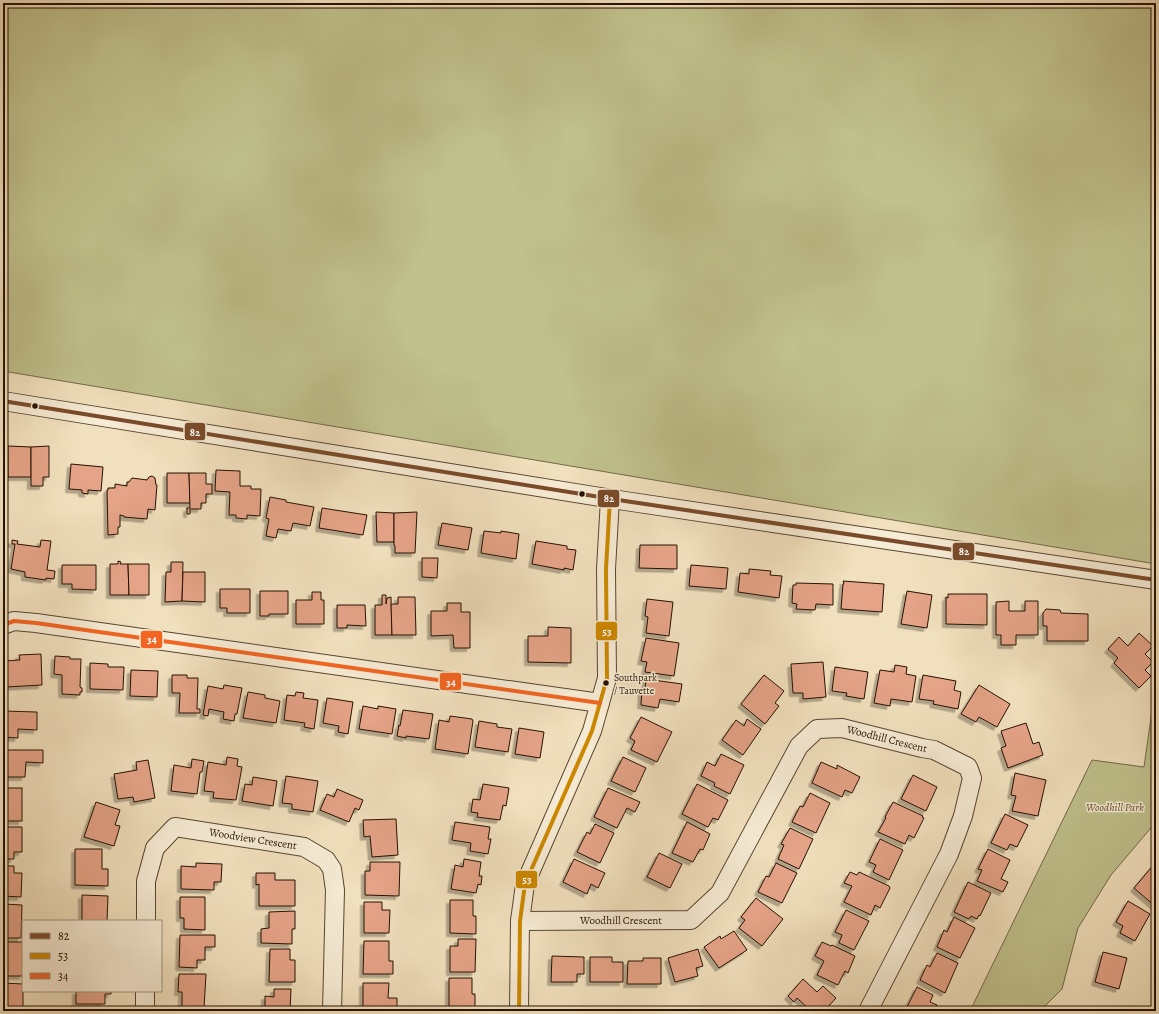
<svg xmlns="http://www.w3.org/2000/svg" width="1159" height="1014" viewBox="0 0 1159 1014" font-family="Alegreya,serif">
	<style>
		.green { fill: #c0c18d; stroke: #726946 }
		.building { fill: #e5a387; stroke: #251100; filter: url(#shadow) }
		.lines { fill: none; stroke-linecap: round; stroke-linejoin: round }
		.minor-casing { stroke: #58452f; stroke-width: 20 }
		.minor { stroke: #f6ebd4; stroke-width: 18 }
		.bus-1-casing { stroke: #f6ebd4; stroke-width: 7 }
		.bus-2-casing { stroke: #f6ebd4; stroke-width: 7 }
		.bus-3-casing { stroke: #f6ebd4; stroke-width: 7 }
		.bus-1 { stroke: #7a4b2a; stroke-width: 4 }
		.bus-2 { stroke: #cd8800; stroke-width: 4 }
		.bus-3 { stroke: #f26522; stroke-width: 4 }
		.bus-dot { fill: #251100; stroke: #f6ebd4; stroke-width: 1.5 }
		.labels { text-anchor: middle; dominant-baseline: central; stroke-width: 3; stroke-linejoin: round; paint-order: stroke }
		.bus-label { font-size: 10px; fill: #251100; stroke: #f6ebd4; text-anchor: start }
		.street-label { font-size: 11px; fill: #251100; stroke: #f6ebd4 }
		.park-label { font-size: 11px; font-style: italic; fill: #5b4f31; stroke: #f6ebd4 }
		.line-badge { stroke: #f6ebd4; stroke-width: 1.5 }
		.badge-label { font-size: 11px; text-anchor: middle; font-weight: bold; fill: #fff }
	</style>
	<defs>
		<filter id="shadow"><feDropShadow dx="-3.5" dy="3.5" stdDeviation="0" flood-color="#0004"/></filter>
	</defs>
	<rect width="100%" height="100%" fill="#f1e0bd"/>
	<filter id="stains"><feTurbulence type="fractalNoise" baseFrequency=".005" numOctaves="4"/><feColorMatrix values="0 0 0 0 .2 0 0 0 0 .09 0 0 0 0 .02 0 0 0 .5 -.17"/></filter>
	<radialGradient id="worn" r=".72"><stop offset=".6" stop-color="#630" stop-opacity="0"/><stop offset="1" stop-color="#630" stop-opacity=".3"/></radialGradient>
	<g class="green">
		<path d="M3,3H1156V564L3,371Z"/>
		<path d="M1156,683V822L1111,875L1078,928L1062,989L1040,1011H970L1092,760L1144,767Z"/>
	</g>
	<g class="building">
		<path d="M8,446L31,447V477H8Z"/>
		<path d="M49,446V477H43V486H31V447Z"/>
		<path d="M71,464L103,467L101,491L88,490V494L82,493V490L69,489Z"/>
		<path d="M216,470L240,471V486H251V489H261L260,516L247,515V519L236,518V515H229L230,492L215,491Z"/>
		<path d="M167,473H189L190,503H167Z"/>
		<path d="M189,473H206V484H212V494H206V503H201V509H190V514H187V508H190Z"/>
		<path d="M152,476L155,478L156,485H157L155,510L148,509L147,519L124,517V516L120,515V527H118V534L108,535L107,490H108V488H115V484L127,486V482H129L132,478L147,480L149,477Z"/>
		<path d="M270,497L286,500V502L314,507L310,526L293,523L291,531L278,529L276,538L266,536L269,519L266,518Z"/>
		<path d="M322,508L367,515L363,535L319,528Z"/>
		<path d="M376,512L394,513V542H377Z"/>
		<path d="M417,512L415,553H395V546L394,545V513Z"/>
		<path d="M442,523L472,528L468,550L438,545Z"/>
		<path d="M484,531L501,533V531L519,534L516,559L481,553Z"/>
		<path d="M12,540L18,541L17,544L40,547L41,540L51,541L47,570L55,571L54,579L46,578V580L25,577V572L11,569L15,544H12Z"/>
		<path d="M536,541L567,546V549L576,550L573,570L564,568V570L532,564Z"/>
		<path d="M640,545H677V569L639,568Z"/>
		<path d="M422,558H438L437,578L422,577Z"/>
		<path d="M118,561L121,562L120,564H128L129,595H110V564H118Z"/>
		<path d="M171,562H183L182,601L165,602L166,572H171Z"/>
		<path d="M128,564H149V595H129Z"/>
		<path d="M62,565H96V590L72,589V584H62Z"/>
		<path d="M691,565L728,568L726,589L689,586Z"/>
		<path d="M749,569L771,571L770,575L782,576L779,598L738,592L740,573L749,574Z"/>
		<path d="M183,572H205V602L182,601Z"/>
		<path d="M843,581L884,584L882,612L841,609L843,584H844Z"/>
		<path d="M796,583L833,584V605L816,604L815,610L796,609L797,604L792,603L793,585H796Z"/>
		<path d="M220,589H250V613H227V608H220Z"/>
		<path d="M260,591H288V614H269V616H260Z"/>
		<path d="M907,591L932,595L927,628L901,624Z"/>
		<path d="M312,592H321V600H324V624H296V600H312Z"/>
		<path d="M948,594H987V625L946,624V597L948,598Z"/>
		<path d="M382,595H386V604L387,598L391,597L392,635H375V605H382Z"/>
		<path d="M398,597H415L416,635H392L391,604H398Z"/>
		<path d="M647,599L673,602L669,636L646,633L648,617L645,616Z"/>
		<path d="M1009,601V611H1025V601H1038V635H1016V645H1001V635H996V602Z"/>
		<path d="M447,603H461V612H470V648H454L453,635L431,636V611H447Z"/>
		<path d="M337,605H365L366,626L347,625V628H337Z"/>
		<path d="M1046,609L1060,610L1061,613L1088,614V641H1047V626H1043V613Z"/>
		<path d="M548,627L571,628V663L528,662V636H548Z"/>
		<path d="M1139,633L1153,646L1145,654L1153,662L1145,670L1151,676L1139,688L1114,663L1118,658L1108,649L1119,637L1128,646Z"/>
		<path d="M646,638L679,643L674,676L645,672L647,662L641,661Z"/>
		<path d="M41,654L42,685L6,687L4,661L20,660L19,655Z"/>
		<path d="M55,656L70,657V659H81L80,687L82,688V692H80V695L62,694V675L54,674Z"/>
		<path d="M823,662L826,697L803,699V693H793L791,664Z"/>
		<path d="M90,663L108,664V667H124L123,690L90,689Z"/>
		<path d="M895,665L907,667L906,674L916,676L912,702L891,699L890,706L874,703L880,670L894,672Z"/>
		<path d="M835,667L868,672L864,699L846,696L847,693L832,691Z"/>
		<path d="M131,670L158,671L157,697L130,696Z"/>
		<path d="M172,675H187V678H198L197,709H200V713H179L180,693H172Z"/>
		<path d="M764,675L784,691L775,703L779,706L765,724L741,704Z"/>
		<path d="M923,675L956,681L954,690L961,692L958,709L933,704L934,701L919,699Z"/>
		<path d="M646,679L682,684L679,702L660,699L658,708L641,705L642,688L645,689Z"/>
		<path d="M224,685L242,688L237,714H235L234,721L223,719L224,712L209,709L208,716L203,715L208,686L223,689Z"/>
		<path d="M979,685L1010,704L997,727L979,717L976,722L961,714Z"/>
		<path d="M248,692L265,695V698L280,701L276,723L243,718Z"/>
		<path d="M296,692L304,693L303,698L318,700L314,729L304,727L305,723L284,720L287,695L295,696Z"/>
		<path d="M327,698L353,702L348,734L338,732L339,726L323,723Z"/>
		<path d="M363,706L378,709V706L396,709L392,734L359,729Z"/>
		<path d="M403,710L433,714L429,739L406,736V738L397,736L399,725L400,726Z"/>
		<path d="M3,711L37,712V730L18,729V738L3,737Z"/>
		<path d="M450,716L472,719L473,721L468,754L435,749L439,720L449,722Z"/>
		<path d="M641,717L672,732L657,762L631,750L635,741L630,738Z"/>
		<path d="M747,719L761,729L743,755L722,740L736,720L744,726Z"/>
		<path d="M479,721L497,724V727L512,729L508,752L475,747Z"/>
		<path d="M1026,723L1033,744L1039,742L1043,755L1008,768L1001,748L1006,746L1001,731Z"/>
		<path d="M519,728L544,732L540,758L515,754Z"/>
		<path d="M3,750H43V763L26,762L25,777H3Z"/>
		<path d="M721,754L744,765L730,794L714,786L715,783L701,776L707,762L715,766Z"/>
		<path d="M227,757L238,759L237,766L242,767L236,800L213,798L214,792L204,791L208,762L226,765Z"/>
		<path d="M623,757L646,768L635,792L611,781Z"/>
		<path d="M192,759L204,761L202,772H200L197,794L171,791L174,765L191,768Z"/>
		<path d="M148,760L155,798L134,802L133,797L118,799L114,774L137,770L136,762Z"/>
		<path d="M821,762L837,769V765L860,777L852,793L845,790L842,797L812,783Z"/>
		<path d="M1015,773L1046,780L1038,816L1012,811L1016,796L1011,795Z"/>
		<path d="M913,775L937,787L926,811L901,799Z"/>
		<path d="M286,776L318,781L313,812L292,809V804L282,803Z"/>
		<path d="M253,777L277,781L273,806L242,801L245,784L252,785Z"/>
		<path d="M483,784L509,788L506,806L503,805L500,820L477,817L478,813L471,812L473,799L480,800Z"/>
		<path d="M697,784L728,800L718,820L713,818L708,827L682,814Z"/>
		<rect x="3" y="788" width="19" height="33"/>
		<path d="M608,788L640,802L635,812L627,808L617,828L594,817Z"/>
		<path d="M337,789L363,800L359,810L355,808L349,822L320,810L327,794L334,797Z"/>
		<path d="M810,793L830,803L816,833L792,822L800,806L803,807Z"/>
		<path d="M96,802L120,810L115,825L120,826L114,846L84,837Z"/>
		<path d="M893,802L923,816L922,817L924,818L914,838L909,835L905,844L878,832L886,818L885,817Z"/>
		<path d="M1005,814L1028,825L1017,847L1010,844L1007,850L991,843Z"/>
		<path d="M396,819L398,855L372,857L370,836L364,837L363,820Z"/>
		<path d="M455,822L490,827L488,839H491L488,854L470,851L471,843L452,840Z"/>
		<path d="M687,822L710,834L703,850L700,849L693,862L672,853Z"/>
		<path d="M595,824L614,833L600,863L577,852L587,832L590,834Z"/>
		<path d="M3,827H22V852H14V859H3Z"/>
		<path d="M790,828L813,839L799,869L778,859L784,845L781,844Z"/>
		<path d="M880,839L903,850L889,880L873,872L876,865L869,862Z"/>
		<path d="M75,849H102V869H108V886L75,885Z"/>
		<path d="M988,849L1010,860L1001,879L1008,882L1003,892L977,881L982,870L978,869Z"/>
		<path d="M659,853L682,864L670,888L647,877Z"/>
		<path d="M464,859L481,862L479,876H482L481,885L478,884L476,893L451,889L455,865L463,867Z"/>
		<path d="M574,859L605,873L598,888L591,884L587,894L563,882Z"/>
		<path d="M370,862H400L399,896L365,895V871H370Z"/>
		<path d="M1156,862V907L1134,888Z"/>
		<path d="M196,863L222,864L221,882H214V890L181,889V866L196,867Z"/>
		<path d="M776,863L797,873L782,903L758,892L766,876L769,877Z"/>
		<path d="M3,866H14V873H22L21,897L3,896Z"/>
		<path d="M850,872L857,875L859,872L889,886L890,888L880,908L875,905L871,915L844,902L852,886L844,883Z"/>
		<path d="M256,873H275V880H295V906H259V884L256,885Z"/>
		<path d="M968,882L991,893L980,916L979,915L977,919L971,916L969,919L954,912Z"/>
		<path d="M82,895L108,896L107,921H82Z"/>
		<path d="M180,897H205V930L184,929V918H180Z"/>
		<path d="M756,898L783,919L762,946L739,928L745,920L741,917Z"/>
		<path d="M450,900H473V916H476V934L450,933Z"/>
		<path d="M1128,901L1150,914L1135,941L1120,933L1123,926L1116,922Z"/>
		<path d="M364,902H382V910H390L389,933H364Z"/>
		<path d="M3,904L22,905L21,938H3Z"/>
		<path d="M846,910L869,921L854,950L839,943L842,935L835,932Z"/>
		<path d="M295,911V929H292V944L261,943V929L269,928V912Z"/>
		<path d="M954,917L975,928L960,958L937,947L944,930L947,932Z"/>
		<path d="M734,931L747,950L719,968L704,947L720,936L721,939Z"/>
		<path d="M180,935H215V947H205V960H197V968L179,967Z"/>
		<path d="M458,939H476L475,972H450V946H458Z"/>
		<path d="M364,941H389V961H393V974H363Z"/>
		<rect x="3" y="942" width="20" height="34"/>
		<path d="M822,942L831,946L832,945L855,956L848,973L845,971L838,985L817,975L824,961L815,956Z"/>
		<path d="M270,949H290V960H295V982H269Z"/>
		<path d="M698,949L703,966L696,968L698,976L675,982L668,958Z"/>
		<path d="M1103,952L1127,958L1119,989L1095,982Z"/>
		<path d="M937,953L958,963L945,993L920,980L927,965L930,967Z"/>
		<path d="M552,956L584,957V974H577V982H551Z"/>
		<path d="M590,957H612V962H623V982H590Z"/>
		<path d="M643,958H661V984H627L628,961H643Z"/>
		<path d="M179,974H206L204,1008L182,1007V992H178Z"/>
		<path d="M449,978H472V994H475V1011H449Z"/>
		<path d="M803,979L817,992L823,986L836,998L826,1009L824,1008L821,1011H811L797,998L794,1002L788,996Z"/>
		<path d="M3,983L23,984V1010H3Z"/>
		<path d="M363,983H389L388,998H397V1011L363,1009Z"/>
		<path d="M917,987L933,995L930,1002L937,1005L934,1011H905Z"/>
		<path d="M274,989H291L290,1011H259V1009H265V996L274,997Z"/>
		<path d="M76,991H111V994H105V1004H76Z"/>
		<rect x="84" y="1009" width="23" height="2"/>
	</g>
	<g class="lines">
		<defs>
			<g id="minor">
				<path d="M3,401L625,501L1156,580"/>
				<path d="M3,625L14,621L36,623L600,703"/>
				<path d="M146,921V881L155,848L175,827L304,847L326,860L332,869L335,890L332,1011"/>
				<path d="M520,921L691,920L720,893L799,746L817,729L842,728L922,748L934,750L968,767L972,778L963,816L949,854L868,1011"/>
				<path d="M145,1011V991"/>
				<path d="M519,1011L520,921L525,884L592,731L607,678L606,569L610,499"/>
			</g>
		</defs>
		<use href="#minor" class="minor-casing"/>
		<use href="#minor" class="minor"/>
		<defs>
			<path id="bus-1" d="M3,401L625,501L1156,580"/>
			<path id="bus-2" d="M519,1011L520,921L525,884L592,731L607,678L606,569L610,499"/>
			<path id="bus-3" d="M3,625L14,621L36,623L600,703"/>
		</defs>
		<use href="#bus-1" class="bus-1-casing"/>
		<use href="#bus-2" class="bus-2-casing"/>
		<use href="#bus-3" class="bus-3-casing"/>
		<use href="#bus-1" class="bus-1"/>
		<use href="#bus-2" class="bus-2"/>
		<use href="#bus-3" class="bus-3"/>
	</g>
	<g class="bus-dot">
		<circle cx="35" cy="406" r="3.5"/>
		<circle cx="582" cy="494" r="3.5"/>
		<circle cx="606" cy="683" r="3.5"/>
	</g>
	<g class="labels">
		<g class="bus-label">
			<text x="614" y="677">Southpark<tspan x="614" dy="13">/ Tauvette</tspan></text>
		</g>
		<g class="street-label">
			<text transform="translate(887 739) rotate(14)">Woodhill Crescent</text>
			<text transform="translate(253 839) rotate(9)">Woodview Crescent</text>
			<text x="621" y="920">Woodhill Crescent</text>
		</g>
		<g class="park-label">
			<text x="1115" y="807">Woodhill Park</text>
		</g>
	</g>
	<g class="line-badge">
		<rect x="184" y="422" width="22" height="19" rx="4" fill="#7a4b2a"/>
		<rect x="597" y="489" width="23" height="19" rx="4" fill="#7a4b2a"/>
		<rect x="952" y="542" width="23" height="19" rx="4" fill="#7a4b2a"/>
		<rect x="595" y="621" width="23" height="20" rx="4" fill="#cd8800"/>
		<rect x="140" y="630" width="23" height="19" rx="4" fill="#f26522"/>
		<rect x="439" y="672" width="23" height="19" rx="4" fill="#f26522"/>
		<rect x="515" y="870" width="23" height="19" rx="4" fill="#cd8800"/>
	</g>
	<g class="badge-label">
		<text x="195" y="436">82</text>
		<text x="609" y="502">82</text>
		<text x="964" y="555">82</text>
		<text x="607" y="635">53</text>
		<text x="152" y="643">34</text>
		<text x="451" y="686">34</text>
		<text x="527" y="883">53</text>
	</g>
	<rect width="1159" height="1014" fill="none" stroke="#f1e0bd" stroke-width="16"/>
	<rect x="4" y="4" width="1151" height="1006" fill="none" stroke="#251100" stroke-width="2"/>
	<rect x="8" y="8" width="1143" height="998" fill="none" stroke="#251100"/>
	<rect x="22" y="920" width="140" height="72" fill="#f6ebd4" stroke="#a2947f"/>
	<rect x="30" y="933" width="20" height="6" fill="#7a4b2a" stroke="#a2947f"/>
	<text x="58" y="940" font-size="12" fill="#251100">82</text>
	<rect x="30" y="953" width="20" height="6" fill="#cd8800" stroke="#a2947f"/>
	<text x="58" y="960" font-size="12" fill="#251100">53</text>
	<rect x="30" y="973" width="20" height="6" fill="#f26522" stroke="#a2947f"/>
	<text x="58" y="980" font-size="12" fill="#251100">34</text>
	<rect width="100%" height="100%" filter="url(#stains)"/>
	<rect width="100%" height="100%" fill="url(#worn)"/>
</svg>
